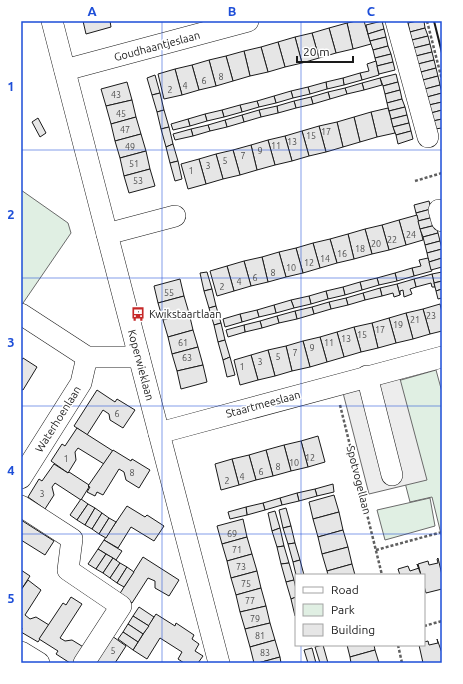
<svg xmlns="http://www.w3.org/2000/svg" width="463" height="684" viewBox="0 0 463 684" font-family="Ubuntu,sans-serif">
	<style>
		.green { fill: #e0efe3; stroke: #6a6a6a }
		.parking { fill: #ededed; stroke: #6a6a6a }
		.building { fill: #e6e6e6; stroke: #1a1a1a }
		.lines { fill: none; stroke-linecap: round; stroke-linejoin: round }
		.minor-casing { stroke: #1a1a1a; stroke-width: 22 }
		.path { stroke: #5f5f5f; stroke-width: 2.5; stroke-dasharray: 3 2; stroke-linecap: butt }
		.minor { stroke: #fff; stroke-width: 21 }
		.wall { stroke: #1a1a1a; stroke-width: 2 }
		.grid { fill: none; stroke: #1d4ed8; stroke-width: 1; stroke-opacity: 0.55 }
		.labels { text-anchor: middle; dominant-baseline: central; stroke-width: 3; stroke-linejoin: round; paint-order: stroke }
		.number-label { font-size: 9px; fill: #4d4d4d }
		.street-label { font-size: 11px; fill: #1a1a1a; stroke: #fff }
		.poi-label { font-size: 11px; fill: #1a1a1a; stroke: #fff; text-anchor: start }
		.neatline { fill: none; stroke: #1d4ed8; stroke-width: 1.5 }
		.grid-label { font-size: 13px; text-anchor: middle; font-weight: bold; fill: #1d4ed8 }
	</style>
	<rect width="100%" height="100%" fill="#fff"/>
	<g class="green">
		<path d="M21,190L68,223L71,233L21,306Z"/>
		<path d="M436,370L442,392V538L432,497L410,502L380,386Z"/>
		<path d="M430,498L435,526L385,540L377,510Z"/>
	</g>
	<path class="parking" d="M399,375L427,480L369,494L342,389Z"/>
	<g class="building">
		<path d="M83,21H110L111,27L86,34Z"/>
		<path d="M356,21H364L371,44L353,49L347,23Z"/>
		<path d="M382,21L384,29L368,34L366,25Z"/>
		<path d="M417,21H424L425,28L410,32L408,23Z"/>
		<path d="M347,23L353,49L336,53L329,28Z"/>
		<path d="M329,28L336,53L319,58L312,33Z"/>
		<path d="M425,28L428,36L412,40L410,32Z"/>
		<path d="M384,29L386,37L370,41L368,34Z"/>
		<path d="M312,33L319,58L302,63L295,37Z"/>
		<path d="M428,36L430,44L414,48L412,40Z"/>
		<path d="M295,37L302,63L285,67L278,42Z"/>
		<path d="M386,37L388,46L373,50L370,41Z"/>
		<path d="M278,42L285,67L268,72L261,47Z"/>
		<path d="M430,44L432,52L416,56L414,48Z"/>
		<path d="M388,46L391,54L375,58L373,50Z"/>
		<path d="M261,47L268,72L250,76L244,51Z"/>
		<path d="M244,51L250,76L233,81L226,56Z"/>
		<path d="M432,52L434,60L418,64L416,56Z"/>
		<path d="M391,54L393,62L377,66L375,58Z"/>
		<path d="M226,56L233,81L216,86L209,60Z"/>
		<path d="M209,60L216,86L199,90L192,65Z"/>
		<path d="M434,60L436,68L421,72L418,64Z"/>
		<path d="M376,61L379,75L362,80L360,73L369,71L367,64Z"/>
		<path d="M393,62L395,70L379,74L377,66Z"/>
		<path d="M192,65L199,90L182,95L175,69Z"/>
		<path d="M436,68L438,76L423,80L421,72Z"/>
		<path d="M175,69L182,95L164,99L158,74Z"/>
		<path d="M360,73L362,80L344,85L343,78Z"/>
		<path d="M396,74L398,82L383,86L380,78Z"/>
		<path d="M155,75L160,93L152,95L147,78Z"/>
		<path d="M438,76L440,85L425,89L423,80Z"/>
		<path d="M343,78L344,85L327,89L326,82Z"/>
		<path d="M380,78L382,85L364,90L362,83Z"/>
		<path d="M127,82L132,100L106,106L101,89Z"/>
		<path d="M326,82L327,89L310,94L308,87Z"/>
		<path d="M398,82L400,90L385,94L383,86Z"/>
		<path d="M362,83L364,90L347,94L345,88Z"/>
		<path d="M440,85L442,93L427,97L425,89Z"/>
		<path d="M308,87L310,94L293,98L291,91Z"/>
		<path d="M345,88L347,94L330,99L328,92Z"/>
		<path d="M400,90L402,99L387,103L385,94Z"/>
		<path d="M291,91L293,98L276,103L274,96Z"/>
		<path d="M328,92L330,99L313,104L311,97Z"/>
		<path d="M160,93L164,110L157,112L152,95Z"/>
		<path d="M442,93V102L429,105L427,97Z"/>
		<path d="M274,96L276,103L259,107L257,101Z"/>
		<path d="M311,97L313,104L296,108L294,101Z"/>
		<path d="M402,99L405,107L389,111L387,103Z"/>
		<path d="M132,100L136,117L111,124L106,106Z"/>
		<path d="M257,101L259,107L242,112L240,105Z"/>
		<path d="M294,101L296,108L278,113L277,106Z"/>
		<path d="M442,102V110L431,113L429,105Z"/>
		<path d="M240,105L242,112L224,117L222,110Z"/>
		<path d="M277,106L278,113L261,117L259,110Z"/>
		<path d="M405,107L407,115L391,119L389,111Z"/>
		<path d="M388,108L395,133L377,137L371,112Z"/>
		<path d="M164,110L169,127L161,129L157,112Z"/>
		<path d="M222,110L224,117L207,121L205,114Z"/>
		<path d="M259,110L261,117L244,122L242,115Z"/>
		<path d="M442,110V119L433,121L431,113Z"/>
		<path d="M371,112L377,137L360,142L354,117Z"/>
		<path d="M205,114L207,121L190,126L188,119Z"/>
		<path d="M242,115L244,122L227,127L225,120Z"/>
		<path d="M407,115L409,123L393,127L391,119Z"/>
		<path d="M136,117L141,134L115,141L111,124Z"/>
		<path d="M354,117L360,142L343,147L337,122Z"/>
		<path d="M38,118L46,133L40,137L32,122Z"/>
		<path d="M188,119L190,126L173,130L171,124Z"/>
		<path d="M442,119V128L435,129L433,121Z"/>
		<path d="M225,120L227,127L210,131L208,125Z"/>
		<path d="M337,122L343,147L326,152L319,126Z"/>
		<path d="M409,123L411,131L396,135L393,127Z"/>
		<path d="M208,125L210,131L193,136L191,129Z"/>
		<path d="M319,126L326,152L309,156L302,131Z"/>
		<path d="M169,127L173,144L166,147L161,129Z"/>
		<path d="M191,129L193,136L175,140L173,134Z"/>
		<path d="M302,131L309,156L292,161L285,136Z"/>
		<path d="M411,131L413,139L398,144L396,135Z"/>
		<path d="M141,134L146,151L120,158L115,141Z"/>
		<path d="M285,136L292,161L275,165L268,140Z"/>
		<path d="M268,140L275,165L257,170L251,145Z"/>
		<path d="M173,144L178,161L170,163L166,147Z"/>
		<path d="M251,145L257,170L240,175L233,150Z"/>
		<path d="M233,150L240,175L223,179L216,154Z"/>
		<path d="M146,151L150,169L124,176L120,158Z"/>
		<path d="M216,154L223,179L206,184L199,159Z"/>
		<path d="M199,159L206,184L188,189L181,164Z"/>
		<path d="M178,161L182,179L175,181L170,163Z"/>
		<path d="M150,169L155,186L129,193L124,176Z"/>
		<path d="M429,201L431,209L416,213L414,205Z"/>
		<path d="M431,209L434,217L418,221L416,213Z"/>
		<path d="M417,215L423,240L406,245L399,220Z"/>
		<path d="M434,217L436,225L420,229L418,221Z"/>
		<path d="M399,220L406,245L389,250L382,225Z"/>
		<path d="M382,225L389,250L372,254L365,229Z"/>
		<path d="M436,225L438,233L423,237L420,229Z"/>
		<path d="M365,229L372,254L354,259L348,234Z"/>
		<path d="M438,233L440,241L425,245L423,237Z"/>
		<path d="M348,234L354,259L337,263L330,239Z"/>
		<path d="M330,239L337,263L320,268L313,243Z"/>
		<path d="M440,241L442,249L427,253L425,245Z"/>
		<path d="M313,243L320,268L303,273L296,248Z"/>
		<path d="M296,248L303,273L286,277L279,252Z"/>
		<path d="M442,249V258L429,262L427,253Z"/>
		<path d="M279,252L286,277L268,282L262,257Z"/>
		<path d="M262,257L268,282L251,286L244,261Z"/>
		<path d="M428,258L432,271L414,276L412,268L421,266L419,260Z"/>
		<path d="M442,258V267L431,270L429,262Z"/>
		<path d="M244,261L251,286L234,291L227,266Z"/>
		<path d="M227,266L234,291L217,296L210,271Z"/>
		<path d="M412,268L414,276L397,281L395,273Z"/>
		<path d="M207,272L212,289L204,291L200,273Z"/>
		<path d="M442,272V281L434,283L432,274Z"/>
		<path d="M395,273L397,281L379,285L377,278Z"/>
		<path d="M432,274L435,287H432L431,283L416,287L414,279Z"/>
		<path d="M377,278L379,285L362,290L360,282Z"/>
		<path d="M180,279L184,296L158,303L154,286Z"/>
		<path d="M414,279L416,287L410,289L412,294L404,297L403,290L400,291V295L397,284Z"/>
		<path d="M442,281V289L436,291L434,283Z"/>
		<path d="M360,282L362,290L345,295L343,287Z"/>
		<path d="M397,284L400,295L394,297L393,293L382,296L380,288Z"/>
		<path d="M343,287L345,295L328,299L326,291Z"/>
		<path d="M380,288L382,296L365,300L363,293Z"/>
		<path d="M212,289L216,306L209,308L204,291Z"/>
		<path d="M442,289V298L438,299L436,291Z"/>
		<path d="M326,291L328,299L311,304L309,296Z"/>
		<path d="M363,293L365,300L348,305L346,298Z"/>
		<path d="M184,296L189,313L163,320L158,303Z"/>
		<path d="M309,296L311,304L294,308L291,300Z"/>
		<path d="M346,298L348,305L331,309L329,302Z"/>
		<path d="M291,300L294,308L276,313L274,305Z"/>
		<path d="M329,302L331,309L314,314L312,307Z"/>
		<path d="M440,304L442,312V331L430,334L423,309Z"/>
		<path d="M274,305L276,313L259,317L257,310Z"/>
		<path d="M216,306L221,323L214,325L209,308Z"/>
		<path d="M312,307L314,314L297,319L295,311Z"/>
		<path d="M423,309L430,334L413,339L406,313Z"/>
		<path d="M257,310L259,317L242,322L240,314Z"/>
		<path d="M295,311L297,319L279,323L277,316Z"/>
		<path d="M189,313L193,330L168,337L163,320Z"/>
		<path d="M406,313L413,339L396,343L389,318Z"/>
		<path d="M240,314L242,322L225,327L223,319Z"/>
		<path d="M277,316L279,323L262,328L260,321Z"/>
		<path d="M389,318L396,343L378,348L372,323Z"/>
		<path d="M260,321L262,328L245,332L244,325Z"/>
		<path d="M221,323L225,340L218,342L214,325Z"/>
		<path d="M372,323L378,348L361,352L354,327Z"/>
		<path d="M244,325L245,332L228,337L226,330Z"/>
		<path d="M354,327L361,352L344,357L337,332Z"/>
		<path d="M193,330L198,347L172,354L168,337Z"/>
		<path d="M337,332L344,357L327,362L320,337Z"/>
		<path d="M320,337L327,362L310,367L303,341Z"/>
		<path d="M225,340L230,357L223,360L218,342Z"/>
		<path d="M303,341L310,367L292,371L286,346Z"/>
		<path d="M286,346L292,371L275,376L268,350Z"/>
		<path d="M198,347L203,365L177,371L172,354Z"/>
		<path d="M268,350L275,376L258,380L251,355Z"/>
		<path d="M251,355L258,380L240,385L234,360Z"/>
		<path d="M230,357L235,375L227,377L223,360Z"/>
		<path d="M23,358L37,367L23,390L21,389V361Z"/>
		<path d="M203,365L207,382L181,389L177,371Z"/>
		<path d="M97,390L115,402L117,399L135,410L123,428L110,420L109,414L103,410L87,435L74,426Z"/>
		<path d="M77,428L113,451L104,464L78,448L75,452L76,460L68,473L51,461L62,444L65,446Z"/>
		<path d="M318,436L325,462L308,467L301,441Z"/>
		<path d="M301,441L308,467L291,471L284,445Z"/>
		<path d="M284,445L291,471L273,476L266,450Z"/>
		<path d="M113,450L131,461L132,459L150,470L139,488L126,480L124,472L119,469L103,495L97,492L95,496L87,492L90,487L88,486Z"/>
		<path d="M266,450L273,476L256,480L249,455Z"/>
		<path d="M249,455L256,480L239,485L232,459Z"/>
		<path d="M232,459L239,485L221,490L215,464Z"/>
		<path d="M54,464L68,473L69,472L89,485L88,486L89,487L81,500L55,483L52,487L54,495L45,509L28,497L39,479L42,481Z"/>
		<path d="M333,484L334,492L317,496L315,489Z"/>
		<path d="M315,489L317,496L299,501L297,493Z"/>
		<path d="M297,493L299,501L282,505L280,498Z"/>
		<path d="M334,495L339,512L313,519L309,502Z"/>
		<path d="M280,498L282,505L265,510L263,503Z"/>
		<path d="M81,499L88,504L77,520L70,515Z"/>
		<path d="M263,503L265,510L247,515L246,507Z"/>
		<path d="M88,504L95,508L85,525L77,520Z"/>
		<path d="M127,506L145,517L147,515L164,526L154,541L131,527L118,548L104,540Z"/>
		<path d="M246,507L247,515L230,519L228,512Z"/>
		<path d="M95,508L102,513L92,529L85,525Z"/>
		<path d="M286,508L291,526L283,528L279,510Z"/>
		<path d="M275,511L280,528L272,531L268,513Z"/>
		<path d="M339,512L343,530L318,537L313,519Z"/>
		<path d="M102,513L109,518L99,534L92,529Z"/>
		<path d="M109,518L116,522L106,538L99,534Z"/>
		<path d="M243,519L247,537L222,544L217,526Z"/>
		<path d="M21,520L54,541L45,555L21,540Z"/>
		<path d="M291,526L295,543L288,544L283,528Z"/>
		<path d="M280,528L284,546L277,547L272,531Z"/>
		<path d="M343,530L348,547L322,554L318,537Z"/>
		<path d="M247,537L252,554L227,561L222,544Z"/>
		<path d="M104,540L122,551L116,560L98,549Z"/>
		<path d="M295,543L300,560L293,562L288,544Z"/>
		<path d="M284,546L289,563L281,564L277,547Z"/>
		<path d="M348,547L352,564L327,571L322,554Z"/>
		<path d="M98,549L106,554L96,569L88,564Z"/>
		<path d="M106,554L113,558L103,573L96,569Z"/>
		<path d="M252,554L257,571L231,578L227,561Z"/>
		<path d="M143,557L179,580L169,596L155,588V581L148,578L132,603L119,595Z"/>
		<path d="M113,558L120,563L110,578L103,573Z"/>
		<path d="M438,558L442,575V589L426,593L424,586V575H421L418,564L428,561L429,565L438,563L437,559Z"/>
		<path d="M300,560L304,575H296L293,562Z"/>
		<path d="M120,563L127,567L117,583L110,578Z"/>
		<path d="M289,563L294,580L286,582L281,564Z"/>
		<path d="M352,564L355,575H328L327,571Z"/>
		<path d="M417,564L421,575H400L398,569L408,566L410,571L419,568Z"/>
		<path d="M127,567L134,572L124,587L117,583Z"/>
		<path d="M21,570L30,576L21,590Z"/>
		<path d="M257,571L261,588L236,595L231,578Z"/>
		<path d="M28,580L41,590L25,615L30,619L36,617L49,625L38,642L21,632L22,628H21V590Z"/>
		<path d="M294,580L296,589V597L291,599L286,582Z"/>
		<path d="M261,588L266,606L240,612L236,595Z"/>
		<path d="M71,597L82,604L60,638L65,641L72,640L85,648L75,663H70L56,654L58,651L39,639L63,603L66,605Z"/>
		<path d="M296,597V616H295L291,599Z"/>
		<path d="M266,606L270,623L245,629L240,612Z"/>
		<path d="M139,607L154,617L149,626L133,616Z"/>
		<path d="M156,614L175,626L176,623L194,635L192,639L199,644L195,651L203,656L198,663H184L178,659L182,652L160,638L147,659L133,650Z"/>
		<path d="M133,616L149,626L143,634L128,624Z"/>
		<path d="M270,623L275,640L250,647L245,629Z"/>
		<path d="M128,624L143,634L138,642L123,632Z"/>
		<path d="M123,632L138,642L133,650L118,639Z"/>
		<path d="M112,636L126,646L115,663H95Z"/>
		<path d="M437,639L442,653V663H423L419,645H424V642L428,641L429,645L438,643Z"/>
		<path d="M275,640L280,657L258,663H254L250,647Z"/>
		<path d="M323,645L328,663H320L315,647Z"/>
		<path d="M347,645H374L375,650L350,657Z"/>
		<path d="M312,648L316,663H308L304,650Z"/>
		<path d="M375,650L379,663H351L350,657Z"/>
		<path d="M280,657L281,663H258Z"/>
	</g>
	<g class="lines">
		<defs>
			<g id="minor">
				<path d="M52,21L107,234L219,663"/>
				<path d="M396,21L428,137"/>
				<path d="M65,70L248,21"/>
				<path d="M439,210L442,221"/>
				<path d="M107,234L175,216"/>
				<path d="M21,314L87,357H139"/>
				<path d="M367,376L392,475"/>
				<path d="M159,433L442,357"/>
				<path d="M21,478L81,383L87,357"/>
				<path d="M21,506L72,539L68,570L121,606L84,663"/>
				<path d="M21,652L39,663"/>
			</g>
		</defs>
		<use href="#minor" class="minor-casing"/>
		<g class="path">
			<path d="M427,21L442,80"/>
			<path d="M415,181L442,173"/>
			<path d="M340,405L382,575"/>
			<path d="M376,550L442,532"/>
			<path d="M424,626L442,621"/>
			<path d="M398,645L402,663"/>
		</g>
		<use href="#minor" class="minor"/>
		<path class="wall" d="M434,21L442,53"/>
	</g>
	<path class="grid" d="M162,21V663M301,21V575M21,150H442M21,278H442M21,406H442M21,534H442M301,645V663"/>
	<defs>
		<symbol id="bus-bare" viewBox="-9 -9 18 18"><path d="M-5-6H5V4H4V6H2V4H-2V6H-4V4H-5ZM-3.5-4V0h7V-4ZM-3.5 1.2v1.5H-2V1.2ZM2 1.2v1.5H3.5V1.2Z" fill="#c62828" stroke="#fff" stroke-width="2.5" paint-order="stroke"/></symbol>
	</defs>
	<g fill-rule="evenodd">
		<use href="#bus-bare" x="128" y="304" width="20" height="20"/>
	</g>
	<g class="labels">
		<g class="number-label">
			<text x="221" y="77">8</text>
			<text x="204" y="81">6</text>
			<text x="185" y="86">4</text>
			<text x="170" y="90">2</text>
			<text x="116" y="95">43</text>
			<text x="121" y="114">45</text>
			<text x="125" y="130">47</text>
			<text x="326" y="132">17</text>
			<text x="311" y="136">15</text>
			<text x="292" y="142">13</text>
			<text x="276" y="146">11</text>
			<text x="130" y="147">49</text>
			<text x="260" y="151">9</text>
			<text x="243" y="156">7</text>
			<text x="225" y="161">5</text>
			<text x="134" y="164">51</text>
			<text x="208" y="166">3</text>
			<text x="191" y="171">1</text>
			<text x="138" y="181">53</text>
			<text x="411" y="235">24</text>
			<text x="392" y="240">22</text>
			<text x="376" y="244">20</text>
			<text x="360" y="249">18</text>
			<text x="342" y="254">16</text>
			<text x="325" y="259">14</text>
			<text x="309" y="263">12</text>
			<text x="291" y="268">10</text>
			<text x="273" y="273">8</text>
			<text x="255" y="278">6</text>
			<text x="239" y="282">4</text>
			<text x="222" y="287">2</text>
			<text x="169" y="293">55</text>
			<text x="431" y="316">23</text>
			<text x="415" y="320">21</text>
			<text x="398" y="325">19</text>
			<text x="380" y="330">17</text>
			<text x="362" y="335">15</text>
			<text x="346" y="339">13</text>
			<text x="183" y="343">61</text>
			<text x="329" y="343">11</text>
			<text x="312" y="348">9</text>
			<text x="295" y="353">7</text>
			<text x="278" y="357">5</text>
			<text x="187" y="358">63</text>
			<text x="260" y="362">3</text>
			<text x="242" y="367">1</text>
			<text x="117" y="414">6</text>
			<text x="310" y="458">12</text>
			<text x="66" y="459">1</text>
			<text x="294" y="463">10</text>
			<text x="278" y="467">8</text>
			<text x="261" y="472">6</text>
			<text x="132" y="473">8</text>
			<text x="242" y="477">4</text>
			<text x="227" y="481">2</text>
			<text x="42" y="494">3</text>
			<text x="232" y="534">69</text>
			<text x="237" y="550">71</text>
			<text x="241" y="567">73</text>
			<text x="246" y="584">75</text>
			<text x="250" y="601">77</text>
			<text x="255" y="619">79</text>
			<text x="260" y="636">81</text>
			<text x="113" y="651">5</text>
			<text x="265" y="653">83</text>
		</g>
		<g class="street-label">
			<text transform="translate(157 46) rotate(-15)">Goudhaantjeslaan</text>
			<text transform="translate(141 365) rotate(75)">Koperwieklaan</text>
			<text transform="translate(263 404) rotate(-15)">Staartmeeslaan</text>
			<text transform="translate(58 419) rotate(-58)">Waterhoenlaan</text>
			<text transform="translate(359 480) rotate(76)">Spotvogellaan</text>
		</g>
		<g class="poi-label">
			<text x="149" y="314">Kwikstaartlaan</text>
		</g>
	</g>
	<rect width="463" height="684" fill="none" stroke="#ffffff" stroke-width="44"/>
	<rect x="295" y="574" width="130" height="72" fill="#ffffff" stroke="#a3a3a3"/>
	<rect x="303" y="587" width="20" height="6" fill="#ffffff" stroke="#a3a3a3"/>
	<text x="331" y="594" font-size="12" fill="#1a1a1a">Road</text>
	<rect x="303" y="604" width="20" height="12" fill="#e0efe3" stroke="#a3a3a3"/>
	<text x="331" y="614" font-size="12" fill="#1a1a1a">Park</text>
	<rect x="303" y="624" width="20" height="12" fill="#e6e6e6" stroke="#a3a3a3"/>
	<text x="331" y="634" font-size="12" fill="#1a1a1a">Building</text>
	<path d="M297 56v6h56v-6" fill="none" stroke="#1a1a1a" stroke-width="2"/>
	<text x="303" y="56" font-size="12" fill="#1a1a1a" stroke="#ffffff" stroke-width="3" paint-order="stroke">20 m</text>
	<rect x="22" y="22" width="419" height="640" class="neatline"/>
	<g class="grid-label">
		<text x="92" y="16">A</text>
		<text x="232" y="16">B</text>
		<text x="371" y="16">C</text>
		<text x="11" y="91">1</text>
		<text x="11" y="219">2</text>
		<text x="11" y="347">3</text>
		<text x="11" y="475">4</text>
		<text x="11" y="603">5</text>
	</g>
</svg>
